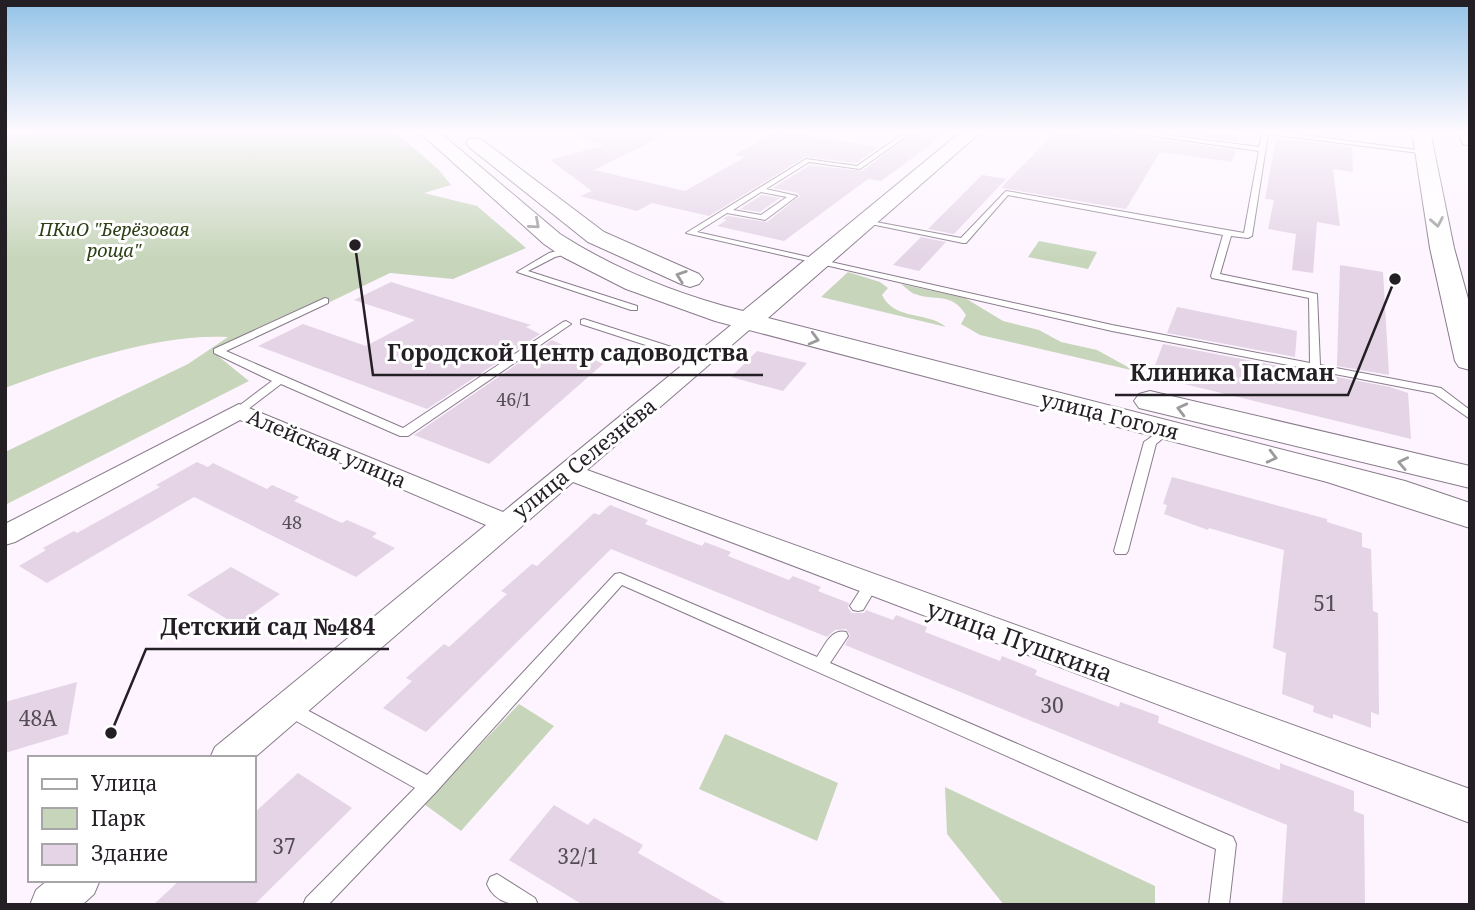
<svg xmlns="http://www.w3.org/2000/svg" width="1475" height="910" viewBox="0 0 1475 910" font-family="'Noto Serif',serif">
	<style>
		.green { fill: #c7d6bb }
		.building { fill: #e4d4e6 }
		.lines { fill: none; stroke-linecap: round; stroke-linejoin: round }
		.lane-casing { stroke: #897b8b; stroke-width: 2 }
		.street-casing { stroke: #897b8b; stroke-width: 2 }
		.secondary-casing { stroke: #897b8b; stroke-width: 2 }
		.highway-casing { stroke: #897b8b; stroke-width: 2 }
		.lane { fill: #fff; fill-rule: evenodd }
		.street { fill: #fff; fill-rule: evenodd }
		.secondary { fill: #fff; fill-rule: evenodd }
		.highway { fill: #fff; fill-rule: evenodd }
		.oneway { stroke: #9c9a9d }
		.labels { text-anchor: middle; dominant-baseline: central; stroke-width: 6; stroke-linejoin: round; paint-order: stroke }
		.far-park-label { font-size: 18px; font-style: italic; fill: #2c3f15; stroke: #fff }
		.number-label { font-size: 18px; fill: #544c55 }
		.street-label { font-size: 21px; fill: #241e25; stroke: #fff }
		.near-number-label { font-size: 21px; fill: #544c55 }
		.near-street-label { font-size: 24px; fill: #241e25; stroke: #fff }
		.leader { fill: none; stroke: #241e25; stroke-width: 2.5 }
		.callout-dot { fill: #241e25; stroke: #fff; stroke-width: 2.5 }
		.callout-label { font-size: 23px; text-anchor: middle; font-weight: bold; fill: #241e25; stroke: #fff; stroke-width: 6; stroke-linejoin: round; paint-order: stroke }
	</style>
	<rect width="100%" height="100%" fill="#fdf4ff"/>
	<g class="green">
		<path d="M57,131H394L438,169L451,185L424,193L477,206L526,248L453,279L390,273L218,356L249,381L5,505V452L188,364L228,337C160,333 69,364 5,388V134Z"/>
		<path d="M1039,241L1097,252L1088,269L1028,257Z"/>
		<path d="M848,272L880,282L888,288L882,295C895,321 927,311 946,327L821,297Z"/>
		<path d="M901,284L965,298L1003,321L1039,330L1061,342L1097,350L1135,371L980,335L961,324L966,315C951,291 935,302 915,294C911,293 905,287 901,284Z"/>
		<path d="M519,704L554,726L461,831L424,804Z"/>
		<path d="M725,734L838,783L817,841L699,789Z"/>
		<path d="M945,787L1155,886V905H1004L947,834Z"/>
	</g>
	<g class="building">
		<path d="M579,131H673L594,170L685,191L745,157L733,155L779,131L879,147L856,163L805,157L709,216L652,203L637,211L580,196L592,191L550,160L605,145L578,138Z"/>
		<path d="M917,131H949L881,181L868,179L784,241L717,226L727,220L723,219L728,216L767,222L800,196L798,193L773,188L810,165L862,171Z"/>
		<path d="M1083,131H1115L1118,134L1236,150L1232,162L1160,152L1126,209L1001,188L1055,132L1083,136Z"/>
		<path d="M1156,131H1205L1240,136L1238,142Z"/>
		<path d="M1293,131H1351V139Z"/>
		<path d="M1276,138L1352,147L1353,172L1333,169L1340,226L1317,222L1313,273L1292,270L1296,234L1268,229L1274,200L1265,199Z"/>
		<path d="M982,175L1006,179L954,234L928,229Z"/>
		<path d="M762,195L780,198L760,212L740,209Z"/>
		<path d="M921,237L946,242L919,271L893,265Z"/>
		<path d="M1340,265L1383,272L1389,375L1337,366Z"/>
		<path d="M391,282L531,325L526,327L540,334L427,409L258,346L303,324L366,346L415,320L354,300Z"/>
		<path d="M1177,307L1297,331L1295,357L1167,333Z"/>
		<path d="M552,340L603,364L489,464L414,435Z"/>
		<path d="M1163,344L1390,387L1408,393L1411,439L1151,376Z"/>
		<path d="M757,351L807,363L783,391L731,377Z"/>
		<path d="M197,462L208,467L213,463L267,489L272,485L299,497L294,501L342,523L347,520L377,533L372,537L395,548L356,577L194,497L47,583L19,566L46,550L43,548L74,531L77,533L160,487L156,485Z"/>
		<path d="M1172,477L1327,519V522L1362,533V547L1371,549L1373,611L1378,613L1379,715L1371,712V728L1333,714V719L1313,712L1314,706L1282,694L1286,653L1273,648L1284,550L1209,528L1208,530L1164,514L1167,505L1163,504Z"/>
		<path d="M610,505L648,520L645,524L702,546L705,542L731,552L728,556L789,580L793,576L821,587L818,591L849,603L848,608L852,613H864L866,610L893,620L896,615L927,627L925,632L1000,661L1002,656L1037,670L1035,675L1119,707L1120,702L1159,716L1158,723L1280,770V763L1354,791V811L1364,815L1365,905H1282L1287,825L845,645L850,635L846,629L835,630L827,637L611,549L426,732L383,708L412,681L406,678L444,644L449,647L507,594L501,591L532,564L537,566L594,513L599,515Z"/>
		<path d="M231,567L280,594L237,625L187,595Z"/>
		<path d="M77,682L68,734L5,753V702Z"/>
		<path d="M298,773L352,808L254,905H153L180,880H254V813Z"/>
		<path d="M554,805L588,825L594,818L643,845L638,853L729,905H583L509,860Z"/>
	</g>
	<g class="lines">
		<defs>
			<g id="lane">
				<path d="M907,131H914L860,169L809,162L766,189L797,196L765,220L727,213L697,232L1112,325L1310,363L1309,298L1212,278L1211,276L1223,235L1008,195L966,243H963L861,222L865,220L961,238L1006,191L1244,233L1259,151L1118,131H1135L1259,147L1263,131H1272L1425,151L1428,153L1427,154L1268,134L1252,236L1248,238L1231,236L1220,274L1317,294L1320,365L1441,388L1470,410V419L1433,393L1112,331L686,233L806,159L857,166ZM761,192L787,197L761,215L733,210Z"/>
				<path d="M568,248L572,251L571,253L555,257L528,271L637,306V310H631L517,272L549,253Z"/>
				<path d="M325,298L328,299V303L226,351L403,428L563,322L566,321L571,324L408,436H400L281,384L243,413H235L233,411L235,409L272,381L214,353V349Z"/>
				<path d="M584,319L706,358L707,360L702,363L698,362L581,324V320Z"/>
				<path d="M1167,426L1173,430L1156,444L1128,551L1126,554H1116L1114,551L1144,442Z"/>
				<path d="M620,573L817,657C824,647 831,628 846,632L848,636L830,663L1233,837L1236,844L1229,905H1209L1216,849L622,585L436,792L328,905H303L306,898L415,788L282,713L279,708L282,703L288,701L294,703L427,775L615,574Z"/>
				<path d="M871,580L876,581L878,585L863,610L858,611L853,610L850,606L866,581Z"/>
				<path d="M497,874L535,898L538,905C518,905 496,906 487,884L490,877Z"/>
			</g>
			<g id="street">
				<path d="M748,315L758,321L755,325L587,470L1470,789V823L573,482L254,758H210L215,747L486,525L240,420L15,542L5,545V524L239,404L503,512L741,317Z"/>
				<path d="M48,880H100L94,894L82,905H30L36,890Z"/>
			</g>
			<g id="secondary">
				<path d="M418,131H438L560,234C616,270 679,295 743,311L962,131H982L768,318L1405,481L1470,503V528L1327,482L715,321L626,289L563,257L544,244Z"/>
				<path d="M1412,131H1430L1454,248L1470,306V370L1459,367L1455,361L1430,248Z"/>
				<path d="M475,138L481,139L604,232L699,274L703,279L699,284L690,287L681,284L588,242L469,147L466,143L469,139Z"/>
				<path d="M1150,391L1470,466V488L1139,408L1134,401L1139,394Z"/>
			</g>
			<path id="highway" d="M1457,131H1470V146L1463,144Z"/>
		</defs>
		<use href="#lane" class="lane-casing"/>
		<use href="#street" class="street-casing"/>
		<use href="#secondary" class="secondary-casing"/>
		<use href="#highway" class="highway-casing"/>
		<use href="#lane" class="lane"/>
		<use href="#street" class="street"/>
		<use href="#secondary" class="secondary"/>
		<use href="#highway" class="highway"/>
	</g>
	<defs><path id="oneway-chevron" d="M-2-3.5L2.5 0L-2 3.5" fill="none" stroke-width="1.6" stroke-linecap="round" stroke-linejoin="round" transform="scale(1.75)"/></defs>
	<g class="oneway">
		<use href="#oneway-chevron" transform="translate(1437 222) rotate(80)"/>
		<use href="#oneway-chevron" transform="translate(535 224) rotate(41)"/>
		<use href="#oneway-chevron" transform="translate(681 276) rotate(-161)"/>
		<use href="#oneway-chevron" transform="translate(814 339) rotate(15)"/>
		<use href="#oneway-chevron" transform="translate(1182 409) rotate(-166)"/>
		<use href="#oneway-chevron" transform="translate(1272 457) rotate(14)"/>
		<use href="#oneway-chevron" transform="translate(1403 463) rotate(-168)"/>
	</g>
	<linearGradient id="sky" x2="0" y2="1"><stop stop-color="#93c2e6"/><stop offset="0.51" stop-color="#fefaff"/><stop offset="1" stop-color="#fefaff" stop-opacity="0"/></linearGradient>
	<rect width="1475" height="258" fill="url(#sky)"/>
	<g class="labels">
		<g class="far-park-label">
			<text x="114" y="229">ПКиО "Берёзовая<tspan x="114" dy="21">роща"</tspan></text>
		</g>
		<g class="number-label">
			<text x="514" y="399">46/1</text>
			<text x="292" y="522">48</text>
		</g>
		<g class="street-label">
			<text transform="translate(1110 415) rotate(14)">улица Гоголя</text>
			<text transform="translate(327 448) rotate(23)">Алейская улица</text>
			<text transform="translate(584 458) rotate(-39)">улица Селезнёва</text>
		</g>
		<g class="near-number-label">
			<text x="1325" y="603">51</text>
			<text x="1052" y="705">30</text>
			<text x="38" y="718">48А</text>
			<text x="284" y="846">37</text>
			<text x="578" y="856">32/1</text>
		</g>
		<g class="near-street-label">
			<text transform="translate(1020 640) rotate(20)">улица Пушкина</text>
		</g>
	</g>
	<path class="leader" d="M355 245L373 375H763M1395 279L1348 395H1115M111 733L146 649H389"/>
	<g class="callout-dot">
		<circle cx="355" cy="245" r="7"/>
		<circle cx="1395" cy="279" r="7"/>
		<circle cx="111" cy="733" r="7"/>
	</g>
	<g class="callout-label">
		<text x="568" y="361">Городской Центр садоводства</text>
		<text x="1232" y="381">Клиника Пасман</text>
		<text x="268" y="635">Детский сад №484</text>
	</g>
	<rect width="1475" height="910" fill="none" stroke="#241e25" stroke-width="14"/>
	<rect x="28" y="756" width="228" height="126" fill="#ffffff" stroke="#a7a5a8" stroke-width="2"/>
	<rect x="42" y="779" width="35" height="10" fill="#ffffff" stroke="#a7a5a8" stroke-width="2"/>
	<text x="91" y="791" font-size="21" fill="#241e25">Улица</text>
	<rect x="42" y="808" width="35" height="21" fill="#c7d6bb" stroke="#a7a5a8" stroke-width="2"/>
	<text x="91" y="826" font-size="21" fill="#241e25">Парк</text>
	<rect x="42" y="844" width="35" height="21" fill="#e4d4e6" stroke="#a7a5a8" stroke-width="2"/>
	<text x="91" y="861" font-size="21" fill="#241e25">Здание</text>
</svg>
